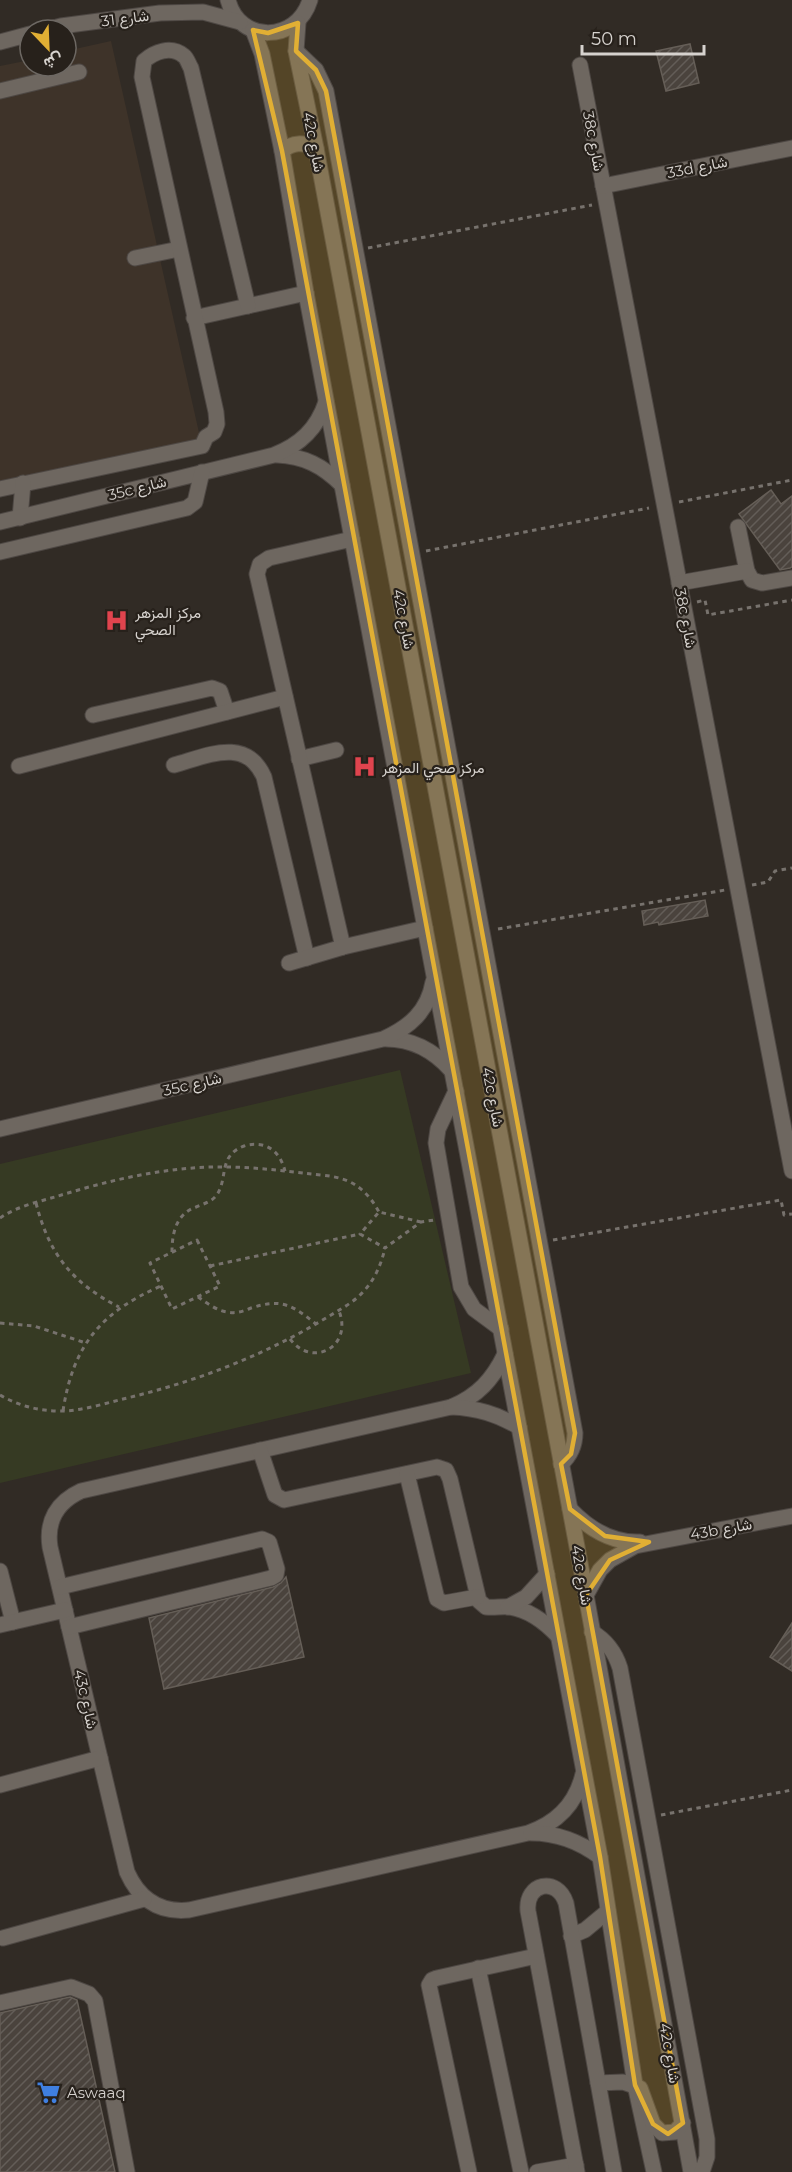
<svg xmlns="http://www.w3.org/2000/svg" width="792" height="2172" viewBox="0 0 792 2172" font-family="Montserrat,Vazirmatn,sans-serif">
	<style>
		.built { fill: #3e3329 }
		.green { fill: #363a23 }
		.building { fill: url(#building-hatch); stroke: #655e57; stroke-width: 1.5 }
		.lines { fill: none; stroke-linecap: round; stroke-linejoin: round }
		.minor-casing { stroke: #4e4844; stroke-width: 17 }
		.path { stroke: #77726d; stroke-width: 3; stroke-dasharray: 4.5 4.5; stroke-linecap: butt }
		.minor { stroke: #6e6760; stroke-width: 15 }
		.marked { fill: #e1af34; fill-opacity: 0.2; stroke: #e1af34; stroke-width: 4.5; stroke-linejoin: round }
		.labels { text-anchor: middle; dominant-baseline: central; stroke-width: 4.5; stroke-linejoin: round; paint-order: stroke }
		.street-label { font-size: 15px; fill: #d6d2ce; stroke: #27211b }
		.poi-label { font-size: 15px; fill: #d6d2ce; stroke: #27211b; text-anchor: start }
	</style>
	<defs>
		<pattern id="building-hatch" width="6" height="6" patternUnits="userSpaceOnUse" patternTransform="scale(1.5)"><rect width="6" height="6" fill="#4a433d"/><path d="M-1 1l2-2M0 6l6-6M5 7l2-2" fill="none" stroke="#635d58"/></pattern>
	</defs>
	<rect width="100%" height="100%" fill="#312b25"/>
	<path class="built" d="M111,41L202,446L0,492V66L30,60V66H66V51Z"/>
	<path class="green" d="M400,1070L471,1373L0,1483V1164Z"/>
	<g class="building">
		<path d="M690,44L699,83L666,91L656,51Z"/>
		<path d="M771,490L781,504L792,496V567L790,568L780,570L739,514Z"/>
		<path d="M705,900L708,916L659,925L658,922L644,925L642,911Z"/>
		<path d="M286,1577L304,1657L164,1689L149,1618L273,1587L281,1583Z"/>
		<path d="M792,1623V1671L770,1657Z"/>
		<path d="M70,1997L77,2000L115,2172H0V2013Z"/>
	</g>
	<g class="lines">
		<defs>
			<g id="minor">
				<path d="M228,0C239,44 297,43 310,0"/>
				<path d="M298,23L296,51L316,148L586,1595L691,2172"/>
				<path d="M46,30L61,26L160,13L203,12L240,22"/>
				<path d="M253,30L262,54L282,151L306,293L425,928L600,1857L635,2085L654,2172"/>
				<path d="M0,42L30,34"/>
				<path d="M296,51L316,70L326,91L575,1433C575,1446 571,1455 561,1464"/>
				<path d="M580,65L792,1171"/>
				<path d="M0,91L79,72"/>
				<path d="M282,151C293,142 303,142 316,148"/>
				<path d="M603,186L792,148"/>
				<path d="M135,258L179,249"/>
				<path d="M194,318L306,293"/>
				<path d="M277,455C304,456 323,466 342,485"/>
				<path d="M0,489L202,446L206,437L214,432L217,424L216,412L142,77L144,61C154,52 171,45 184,56C187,58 189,65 191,68L248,306"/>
				<path d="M20,518L23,483"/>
				<path d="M0,522L274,455C300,445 317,429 326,402"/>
				<path d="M738,527L747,571L752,580L762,583L792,578"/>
				<path d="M0,552L187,508L195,502L202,472"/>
				<path d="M679,583L747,571"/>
				<path d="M93,715L212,688L220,691L227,712"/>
				<path d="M299,759L336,750"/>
				<path d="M174,765C207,756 246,736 264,777L307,958"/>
				<path d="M19,766L285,697"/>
				<path d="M343,947L257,574L260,564L269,558L352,539"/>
				<path d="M289,963L343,947L425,928"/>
				<path d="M386,1039C413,1039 434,1051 451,1070"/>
				<path d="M456,1091L438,1129L436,1143L461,1287L474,1309L501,1329"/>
				<path d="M0,1129L383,1039C410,1027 428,1011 433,982"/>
				<path d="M505,1354C493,1379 478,1396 451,1407L81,1491C57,1502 46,1521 50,1547L127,1872C139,1899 159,1913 189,1910L528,1833C557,1823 576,1804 583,1774"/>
				<path d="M451,1407C477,1408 497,1414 519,1427"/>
				<path d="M260,1450L275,1495L284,1500L437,1467L446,1470L450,1479L479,1601L486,1607C494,1608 502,1606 510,1607C529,1610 545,1622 558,1636"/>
				<path d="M407,1474L437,1599L444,1603L477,1597"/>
				<path d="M570,1509C589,1529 612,1543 640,1542"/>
				<path d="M0,1571L13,1622"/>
				<path d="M60,1587L262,1539L269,1542L277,1569L276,1575L271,1578L69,1627"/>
				<path d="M586,1595L600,1570L610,1560L635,1546L792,1516"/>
				<path d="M508,1607L526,1597L547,1574"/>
				<path d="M0,1625L65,1610"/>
				<path d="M592,1632C607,1641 615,1652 620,1668L707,2139V2157L702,2172"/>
				<path d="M0,1785L100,1758"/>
				<path d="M531,1833C557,1833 579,1841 600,1857"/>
				<path d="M571,1936L585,1930L608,1911"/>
				<path d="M3,1938L144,1899"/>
				<path d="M478,1968L521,2172"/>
				<path d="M0,2003L71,1987L89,1994L95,2001L127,2172"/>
				<path d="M598,2083L623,2082L640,2088L653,2124L662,2133L675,2132L683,2123"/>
				<path d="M469,2172L429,1985L432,1980L437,1978L536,1956"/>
				<path d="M537,2172L576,2165"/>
				<path d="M577,2172L528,1911C525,1883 557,1876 566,1903L614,2172"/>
			</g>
		</defs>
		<use href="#minor" class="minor-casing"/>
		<g class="path">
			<path d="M368,248L592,205"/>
			<path d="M679,502L792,480"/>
			<path d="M426,551L649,508"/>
			<path d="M697,602L705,600L708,615L792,600"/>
			<path d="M752,885L768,882L775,871L792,868"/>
			<path d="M498,929L725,890"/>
			<path d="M36,1203C49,1254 72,1283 119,1307"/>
			<path d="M0,1218C16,1207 37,1202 55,1197C109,1180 169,1166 225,1167C251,1167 277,1170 303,1173C317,1175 334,1175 348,1181C362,1187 372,1199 379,1212"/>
			<path d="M421,1222L379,1212L360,1234L385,1248L421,1222L434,1220"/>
			<path d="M197,1240L220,1286L172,1309L150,1263Z"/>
			<path d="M553,1240L781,1200L784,1215L792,1214"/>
			<path d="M172,1252C172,1233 176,1214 196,1207C203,1204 211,1202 216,1196C229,1179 217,1156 244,1146C250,1144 256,1144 262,1145C275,1148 282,1159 285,1171"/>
			<path d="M210,1266L360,1234"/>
			<path d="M198,1297C207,1303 217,1311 228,1312C236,1314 244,1311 251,1308C282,1298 292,1305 316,1324"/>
			<path d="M0,1323L34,1326L86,1343"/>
			<path d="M290,1339C313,1369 353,1346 339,1311"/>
			<path d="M0,1395C19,1406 39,1411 61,1411C81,1411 103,1404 123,1399C195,1382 263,1356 326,1318C339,1310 353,1303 363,1292C375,1279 381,1265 385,1248"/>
			<path d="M63,1411C73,1345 101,1312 161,1286"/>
			<path d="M661,1815L792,1790"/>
		</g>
		<use href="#minor" class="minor"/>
	</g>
	<path class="marked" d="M298,23L296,51L316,70L326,91L575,1433L571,1454L561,1464L570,1509L605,1536L649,1542L610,1560L586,1595L683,2123L668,2134L653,2124L635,2085L600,1857L282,151L253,30L268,33Z"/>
	<defs>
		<symbol id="hospital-bare" viewBox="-9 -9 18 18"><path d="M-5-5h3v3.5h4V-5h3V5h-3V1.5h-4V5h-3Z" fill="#e0444e" stroke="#27211b" stroke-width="2.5" paint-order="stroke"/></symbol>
		<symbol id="supermarket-bare" viewBox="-9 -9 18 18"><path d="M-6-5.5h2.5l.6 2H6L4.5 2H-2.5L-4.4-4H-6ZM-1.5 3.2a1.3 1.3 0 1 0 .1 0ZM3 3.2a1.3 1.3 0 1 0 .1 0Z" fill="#3f7fe0" stroke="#27211b" stroke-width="2.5" paint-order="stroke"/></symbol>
	</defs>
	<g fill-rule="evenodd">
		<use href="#hospital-bare" x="100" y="604" width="33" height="33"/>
		<use href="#hospital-bare" x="348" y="750" width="33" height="33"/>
		<use href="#supermarket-bare" x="32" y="2076" width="33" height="33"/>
	</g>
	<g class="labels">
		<g class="street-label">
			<text transform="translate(125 18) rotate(-7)">شارع 31</text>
			<text transform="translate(594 141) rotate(79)">38c شارع</text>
			<text transform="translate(314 142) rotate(79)">42c شارع</text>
			<text transform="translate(697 167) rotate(-11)">33d شارع</text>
			<text transform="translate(137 488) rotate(-14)">35c شارع</text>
			<text transform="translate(686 618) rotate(79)">38c شارع</text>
			<text transform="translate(404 619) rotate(79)">42c شارع</text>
			<text transform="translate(192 1084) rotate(-13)">35c شارع</text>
			<text transform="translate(493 1097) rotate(79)">42c شارع</text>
			<text transform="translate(721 1529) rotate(-10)">43b شارع</text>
			<text transform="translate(582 1575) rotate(80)">42c شارع</text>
			<text transform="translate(86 1699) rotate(77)">43c شارع</text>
			<text transform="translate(670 2053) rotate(80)">42c شارع</text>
		</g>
		<g class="poi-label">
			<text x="135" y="612">مركز المزهر<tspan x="135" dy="17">الصحي</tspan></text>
			<text x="382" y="767">مركز صحي المزهر</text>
			<text x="67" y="2092">Aswaaq</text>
		</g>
	</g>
	<g transform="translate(48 48) rotate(157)"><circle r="28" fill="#27211b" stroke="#6d6863" stroke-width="1.5"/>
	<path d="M0-4.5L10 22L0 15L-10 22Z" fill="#e1af34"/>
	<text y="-9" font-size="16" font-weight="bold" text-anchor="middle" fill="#d6d2ce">ش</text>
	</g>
	<path d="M582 45v9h122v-9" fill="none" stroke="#d6d2ce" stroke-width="3"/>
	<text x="591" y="45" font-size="18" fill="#d6d2ce" stroke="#27211b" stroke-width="4.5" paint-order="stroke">50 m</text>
</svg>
